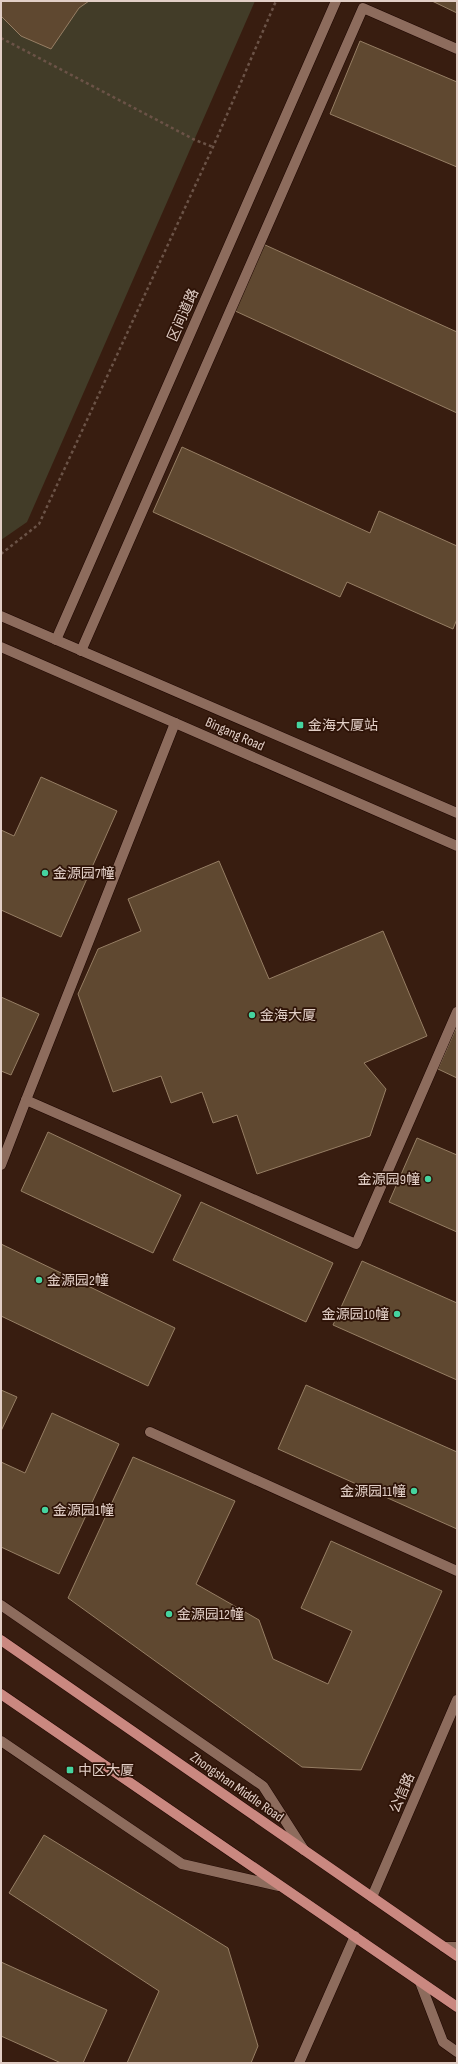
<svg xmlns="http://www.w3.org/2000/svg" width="458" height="2064" viewBox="0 0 458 2064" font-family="'Sofia Sans Condensed','Noto Sans SC',sans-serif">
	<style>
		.green { fill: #423c28 }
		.building { fill: #5f4830; stroke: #967e64 }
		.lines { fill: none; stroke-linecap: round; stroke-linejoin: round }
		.minor-casing { stroke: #1e0600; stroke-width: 11 }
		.major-casing { stroke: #1e0600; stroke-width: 11 }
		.path { stroke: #6b5347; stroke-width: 2.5; stroke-dasharray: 3 3; stroke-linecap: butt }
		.minor { stroke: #8d6c5d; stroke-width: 10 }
		.major { stroke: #ca8880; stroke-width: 10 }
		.poi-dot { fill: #45d49f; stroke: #2e1307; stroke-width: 1.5 }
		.labels { text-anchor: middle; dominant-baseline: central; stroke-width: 3.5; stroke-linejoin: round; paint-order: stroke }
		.street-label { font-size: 14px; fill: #e2cfc7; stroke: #2e1307 }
		.poi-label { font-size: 14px; fill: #e2cfc7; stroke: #2e1307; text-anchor: start }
	</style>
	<rect width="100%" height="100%" fill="#381d10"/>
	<path class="green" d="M1,1H255L27,522L1,540Z"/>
	<g class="building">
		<path d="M1,1H89L79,8L51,49L21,36L1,16Z"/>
		<path d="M432,1H457V13Z"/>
		<path d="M360,41L457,82V167L330,114Z"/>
		<path d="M263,244L457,332V413L233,310Z"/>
		<path d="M182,447L370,533L379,511L457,546V619L453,629L347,582L340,597L153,512Z"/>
		<path d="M41,777L117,811L61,937L1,910V830L14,836Z"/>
		<path d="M219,861L269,979L383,931L427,1036L364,1063L386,1089L370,1136L257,1174L237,1115L213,1123L202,1092L171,1103L161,1076L113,1092L78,994L98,949L141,931L128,899Z"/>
		<path d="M1,997L39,1014L11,1075L1,1071Z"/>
		<path d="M457,1026V1078L438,1069Z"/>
		<path d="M48,1132L181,1195L153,1253L21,1191Z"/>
		<path d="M417,1138L457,1155V1232L389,1202Z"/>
		<path d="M201,1202L333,1263L306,1322L173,1260Z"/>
		<path d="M1,1244L175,1328L148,1386L1,1316Z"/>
		<path d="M362,1261L457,1303V1380L333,1325Z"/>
		<path d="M306,1385L457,1452V1529L278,1449Z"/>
		<path d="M1,1390L17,1397L1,1431Z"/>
		<path d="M52,1413L119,1444L59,1574L1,1547V1462L25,1473Z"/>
		<path d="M133,1457L235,1501L196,1584L259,1620L273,1659L328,1684L352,1631L301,1608L331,1541L442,1591L361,1770L302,1767L68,1598Z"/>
		<path d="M44,1835L228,1948L258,2046L251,2063H127L159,1991L9,1893Z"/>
		<path d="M1,1962L107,2010L83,2063H61L1,2036Z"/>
	</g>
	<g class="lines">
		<defs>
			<g id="minor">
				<path d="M1,616L457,813"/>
				<path d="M56,640L336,1"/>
				<path d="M1,647L457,846"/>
				<path d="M81,651L363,8L457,49"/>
				<path d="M175,723L26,1100L356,1244L457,1012"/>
				<path d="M1,1165L26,1100"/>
				<path d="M150,1432L457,1571"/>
				<path d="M1,1605L263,1786L304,1850"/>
				<path d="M1,1741L182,1864L279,1886"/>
				<path d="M372,1897L457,1700"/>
				<path d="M444,1947H457"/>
				<path d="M420,1982L443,2042L457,2052"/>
				<path d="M299,2063L355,1936"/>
			</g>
			<g id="major">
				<path d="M1,1640L457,1956"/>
				<path d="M1,1694L457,2007"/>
			</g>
		</defs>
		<use href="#minor" class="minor-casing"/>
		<use href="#major" class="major-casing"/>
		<g class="path">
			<path d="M1,38L195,140L213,147"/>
			<path d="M1,554L39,524L213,147L276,1"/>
		</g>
		<use href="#minor" class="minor"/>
		<use href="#major" class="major"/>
	</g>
	<g class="poi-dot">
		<rect x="296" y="721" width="8" height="8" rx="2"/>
		<circle cx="45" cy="873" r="4"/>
		<circle cx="252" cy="1015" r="4"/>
		<circle cx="428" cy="1179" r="4"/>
		<circle cx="39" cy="1280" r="4"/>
		<circle cx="397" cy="1314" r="4"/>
		<circle cx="414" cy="1491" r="4"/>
		<circle cx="45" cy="1510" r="4"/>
		<circle cx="169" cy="1614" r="4"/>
		<rect x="66" y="1766" width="8" height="8" rx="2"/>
	</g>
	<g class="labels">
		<g class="street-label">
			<text transform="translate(183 315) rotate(-66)">区间道路</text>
			<text transform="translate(235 734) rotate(24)">Bingang Road</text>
			<text transform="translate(237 1787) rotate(35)">Zhongshan Middle Road</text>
			<text transform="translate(402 1793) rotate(-67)">公信路</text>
		</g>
		<g class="poi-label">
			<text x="308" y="725">金海大厦站</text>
			<text x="53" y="873">金源园7幢</text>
			<text x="260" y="1015">金海大厦</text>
			<text x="420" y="1179" text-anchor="end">金源园9幢</text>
			<text x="47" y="1280">金源园2幢</text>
			<text x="389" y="1314" text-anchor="end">金源园10幢</text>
			<text x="406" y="1491" text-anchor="end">金源园11幢</text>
			<text x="53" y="1510">金源园1幢</text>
			<text x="177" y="1614">金源园12幢</text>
			<text x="78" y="1770">中区大厦</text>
		</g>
	</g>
	<rect width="458" height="2064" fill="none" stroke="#e2cfc7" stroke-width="4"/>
</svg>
